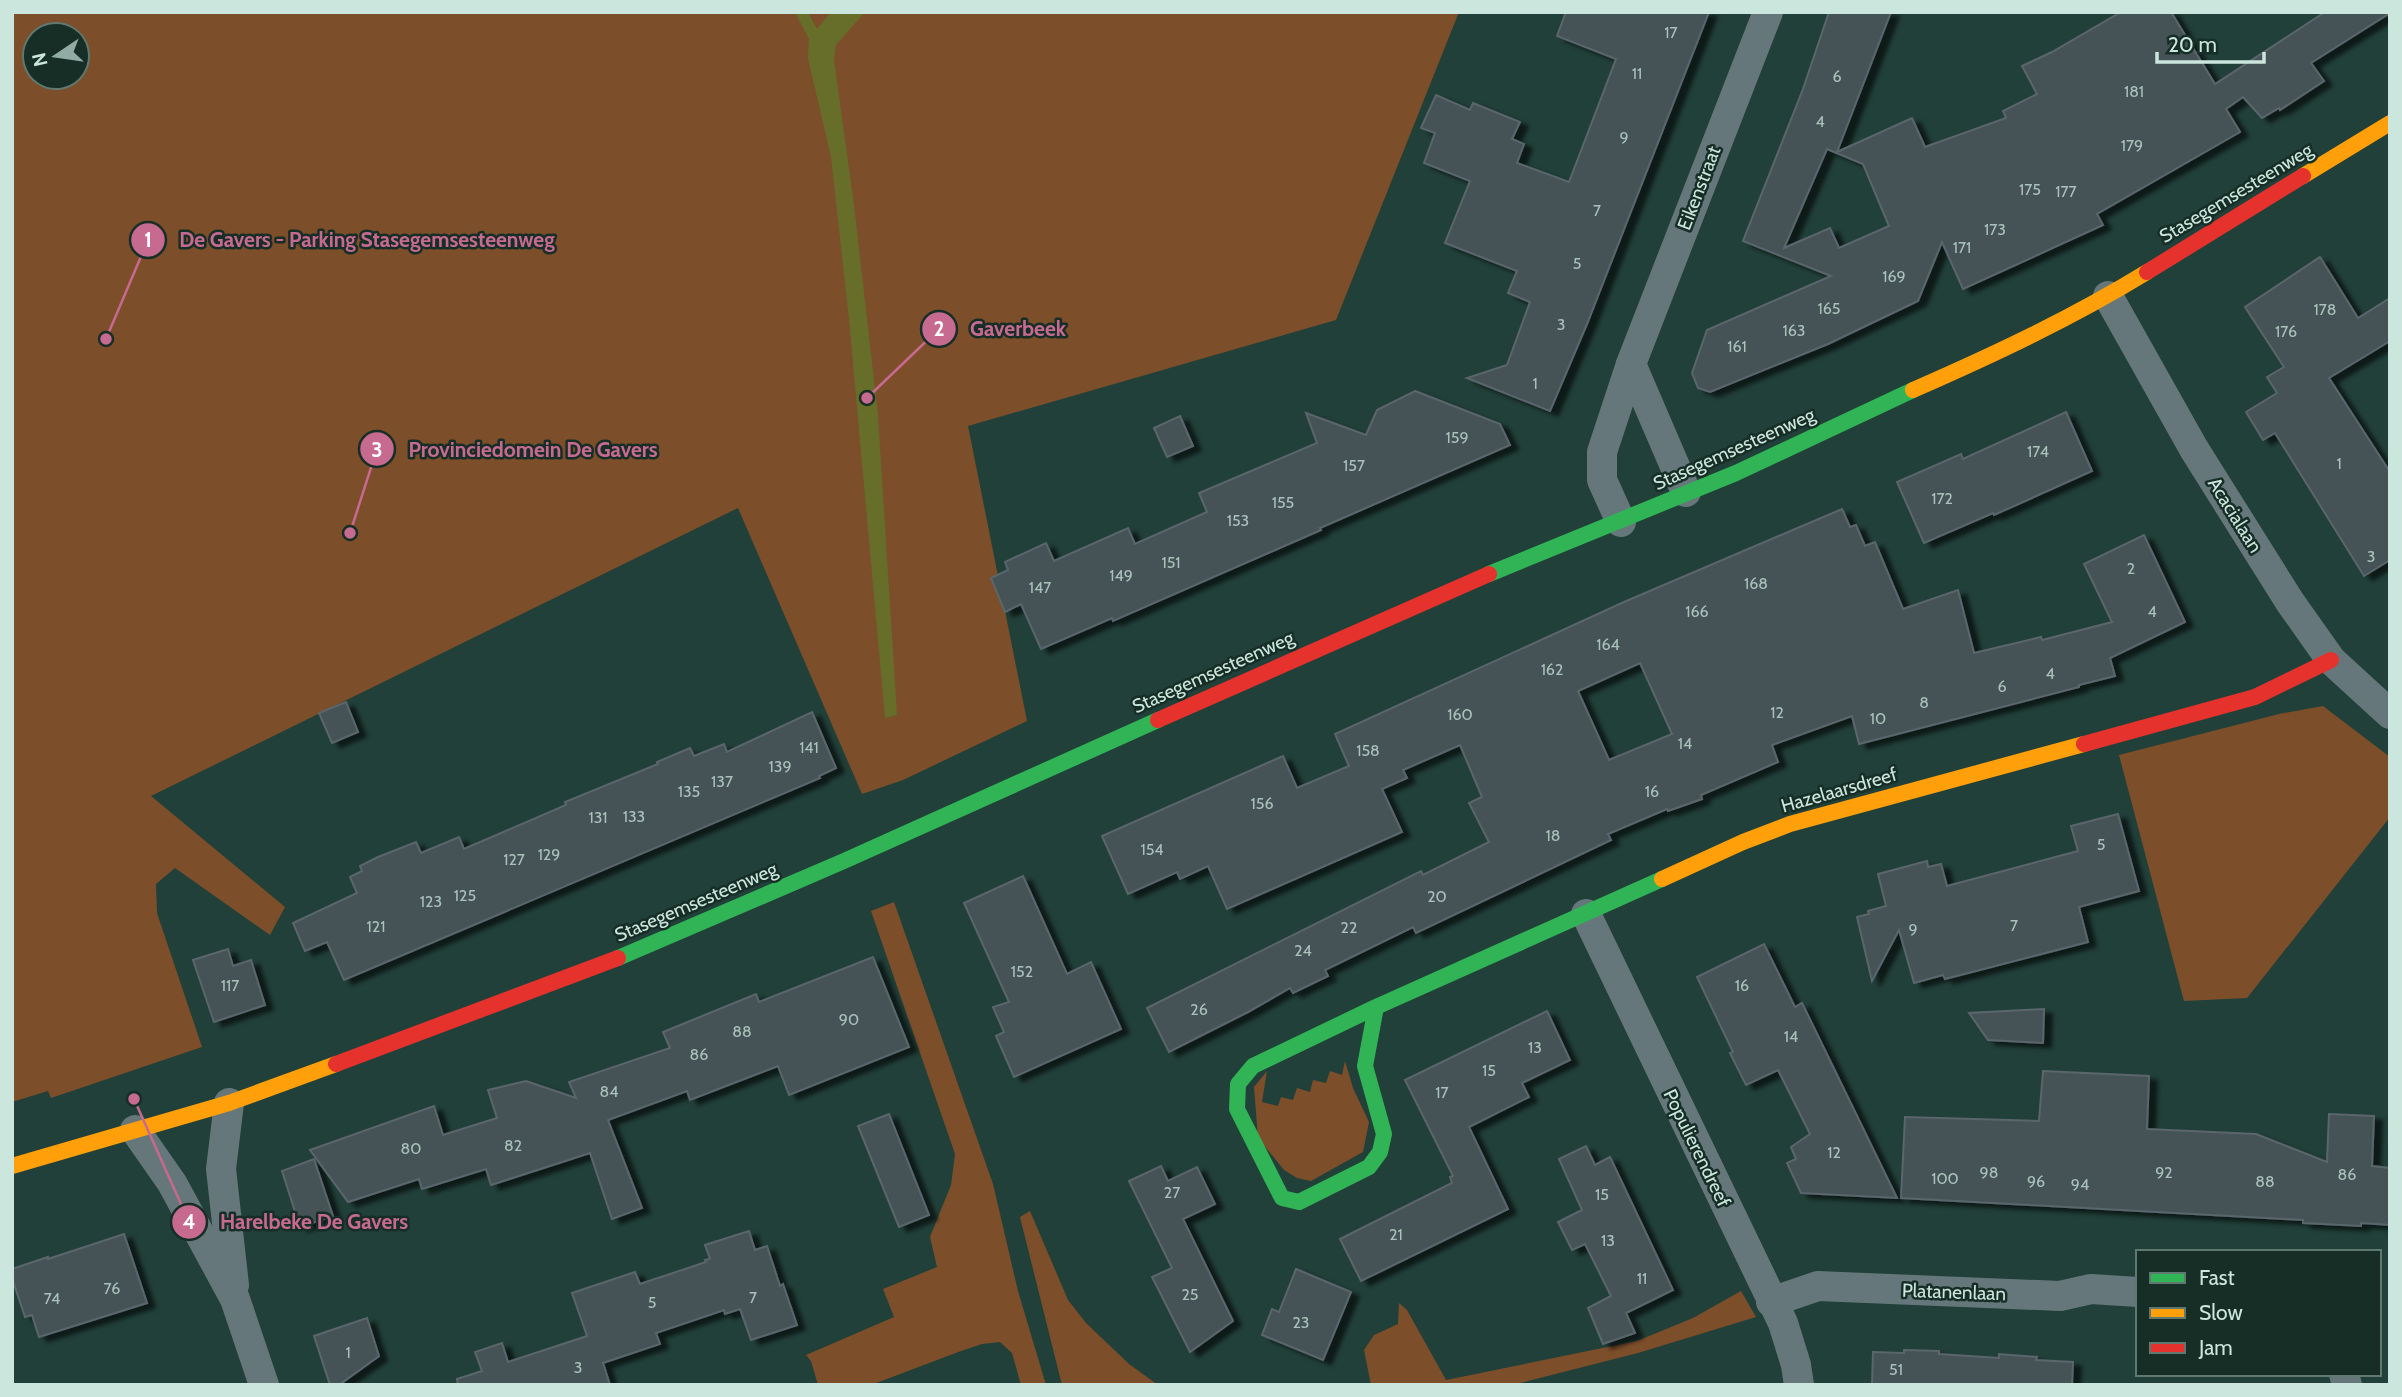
<svg xmlns="http://www.w3.org/2000/svg" width="2402" height="1397" viewBox="0 0 2402 1397" font-family="Cabin,sans-serif">
	<style>
		.green { fill: #7d4e2a; fill-rule: evenodd }
		.water { fill: #666e2a }
		.building { fill: #455256; stroke: #5a666c; stroke-width: 2; fill-rule: evenodd; filter: url(#shadow) }
		.lines { fill: none; stroke-linecap: round; stroke-linejoin: round }
		.street { stroke: #65777a; stroke-width: 30 }
		.fast { stroke: #30b455; stroke-width: 16 }
		.slow { stroke: #ff9f0a; stroke-width: 16 }
		.jam { stroke: #e5322d; stroke-width: 16 }
		.labels { text-anchor: middle; dominant-baseline: central; stroke-width: 5; stroke-linejoin: round; paint-order: stroke }
		.number-label { font-size: 16px; fill: #aac1bb }
		.street-label { font-size: 19px; fill: #cbe6dd; stroke: #172e27 }
		.leader { fill: none; stroke: #c66a8f; stroke-width: 2.5 }
		.callout-dot { fill: #c66a8f; stroke: #172e27; stroke-width: 2.5 }
		.mark-label { font-size: 21px; text-anchor: middle; font-weight: bold; fill: #fff }
		.callout-label { font-size: 21px; text-anchor: middle; font-weight: bold; fill: #c66a8f; stroke: #172e27; stroke-width: 5; stroke-linejoin: round; paint-order: stroke }
	</style>
	<defs>
		<filter id="shadow"><feDropShadow dx="8" dy="4.5" stdDeviation="2" flood-color="#0009"/></filter>
	</defs>
	<rect width="100%" height="100%" fill="#214039"/>
	<g class="green">
		<path d="M12,12H1459L1336,320L968,426L1027,721L903,780L862,794L738,508L151,796L285,907L270,935L175,868L156,884L157,913L202,1047L51,1098L48,1091L12,1102ZM35,35H77V77H35Z"/>
		<path d="M2323,706L2390,757V817L2247,998L2184,1001L2119,755L2279,714Z"/>
		<path d="M894,902L993,1184L1018,1291L1046,1385H1021L1012,1353L1000,1342L982,1344L961,1351L871,1385H818L811,1361L806,1355L894,1317L883,1289L937,1267L930,1237L951,1185L955,1154L871,911Z"/>
		<path d="M1345,1061L1353,1088L1369,1122L1363,1152L1311,1181L1297,1178L1284,1170L1258,1138L1254,1087L1267,1071L1262,1102L1278,1106L1281,1097L1293,1100L1297,1088L1310,1092L1313,1080L1326,1083L1330,1071L1342,1075Z"/>
		<path d="M1030,1211L1068,1300L1086,1323L1129,1364L1158,1385H1062L1020,1217Z"/>
		<path d="M1741,1291L1756,1317L1638,1353L1512,1385H1371L1364,1350L1374,1335L1398,1324L1399,1303L1407,1310L1446,1380L1637,1341L1693,1318Z"/>
	</g>
	<path class="water" d="M795,12H808L817,29L831,12H865L836,45L834,60L854,205L878,415L897,715L885,718L849,319L831,157L808,58L809,39Z"/>
	<g class="building">
		<path d="M1566,12H1709L1587,324L1550,411L1467,378L1507,365L1530,302L1508,293L1517,271L1445,243L1470,181L1424,163L1435,133L1421,128L1436,95L1470,110L1473,103L1520,122L1512,139L1524,144L1517,163L1569,182L1616,59L1557,36Z"/>
		<path d="M1829,12H1891L1837,152L1912,118L1925,147L2006,118L2003,111L2037,94L2022,66L2052,52L2121,12H2171L2215,84L2325,12L2390,13L2311,63L2324,81L2280,110L2279,108L2262,118L2243,97L2226,109L2240,132L2097,214L2103,225L1963,289L1942,242L1918,301L1828,344L1710,392L1698,388L1692,373L1707,330L1831,276L1743,241L1803,89ZM1827,149L1863,164L1889,226L1839,248L1830,228L1784,248Z"/>
		<path d="M2320,257L2358,318L2390,298V341L2329,378L2390,472V560L2364,576L2275,433L2263,440L2246,412L2277,393L2267,377L2284,367L2245,307Z"/>
		<path d="M1415,391L1500,424L1510,445L1320,528L1321,530L1113,621L1112,618L1041,649L1021,604L1005,612L991,578L1008,570L1005,562L1046,543L1054,561L1128,528L1135,544L1207,512L1199,493L1317,443L1306,413L1366,435L1377,410Z"/>
		<path d="M2066,412L2092,471L1994,515L1993,513L1924,543L1897,482L1961,454L1963,459Z"/>
		<path d="M1180,416L1193,446L1167,457L1154,428Z"/>
		<path d="M1842,509L1850,527L1856,525L1865,546L1875,542L1903,609L1958,590L1974,653L2041,637L2042,640L2112,622L2084,564L2144,535L2185,622L2110,658L2115,676L2079,685V687L1859,744L1852,716L1772,745L1778,762L1701,795L1702,799L1668,811L1667,809L1608,834L1611,840L1416,933L1413,927L1325,970L1328,976L1293,993L1290,988L1248,1012L1169,1052L1147,1008L1421,871L1423,875L1489,842L1469,803L1482,797L1460,745L1403,770L1407,778L1382,789L1402,832L1227,909L1208,866L1180,879L1177,872L1128,894L1102,836L1283,756L1297,788L1349,766L1335,734L1624,602ZM1640,663L1672,734L1609,760L1578,691Z"/>
		<path d="M346,702L358,732L332,743L319,713Z"/>
		<path d="M812,712L836,768L819,776L820,778L344,980L327,942L305,951L293,923L357,893L350,877L362,871L360,866L378,857L416,842L421,853L459,837L464,849L566,805L565,802L658,764L657,762L690,748L694,756L724,744L727,752Z"/>
		<path d="M2118,814L2139,891L2079,907L2088,942L1945,979L1943,975L1914,983L1899,930L1872,981L1857,917L1869,914L1868,911L1886,906L1878,874L1927,861L1928,867L1941,864L1947,886L2078,851L2071,826Z"/>
		<path d="M1023,876L1067,974L1091,962L1121,1029L1014,1077L996,1036L1004,1032L993,1007L1009,1002L964,903Z"/>
		<path d="M1764,944L1795,1007L1802,1003L1897,1198L1801,1193L1787,1163L1796,1159L1791,1147L1810,1134L1778,1070L1746,1085L1730,1053L1733,1052L1697,977Z"/>
		<path d="M228,949L233,966L251,960L265,1005L214,1022L193,960Z"/>
		<path d="M873,957L909,1047L789,1095L778,1066L690,1100L687,1091L608,1120L642,1208L612,1219L590,1153L491,1185L486,1169L422,1189L419,1179L348,1202L310,1150L434,1106L443,1135L497,1118L488,1090L526,1081L576,1098L569,1082L670,1048L663,1032L756,994L759,1002Z"/>
		<path d="M2044,1009L2043,1043L1988,1040L1969,1013Z"/>
		<path d="M1547,1011L1570,1060L1522,1083L1529,1097L1469,1127L1508,1209L1361,1281L1340,1239L1452,1183L1450,1177L1453,1176L1405,1080Z"/>
		<path d="M2043,1071L2149,1076L2147,1129L2256,1134L2327,1162L2329,1114L2374,1116L2372,1166L2390,1168V1225L2361,1223V1226L2303,1223V1220L1901,1198L1905,1117L2039,1121Z"/>
		<path d="M889,1114L929,1215L899,1227L858,1126Z"/>
		<path d="M1586,1146L1595,1165L1610,1157L1673,1290L1626,1313L1635,1333L1603,1344L1588,1308L1611,1296L1585,1244L1572,1250L1558,1222L1582,1210L1559,1159Z"/>
		<path d="M314,1159L333,1216L300,1227L282,1171Z"/>
		<path d="M1161,1166L1168,1181L1197,1167L1215,1204L1183,1219L1233,1321L1190,1352L1152,1277L1172,1268L1129,1181Z"/>
		<path d="M749,1231L755,1250L767,1246L780,1286L783,1284L797,1325L751,1340L740,1309L725,1314L724,1310L656,1333L660,1344L603,1363L610,1385H458L457,1379L482,1371L475,1352L502,1343L508,1362L587,1336L572,1293L635,1272L640,1284L706,1262L705,1260L710,1259L705,1245Z"/>
		<path d="M124,1234L147,1303L39,1337L32,1315L25,1317L12,1278V1269L48,1257V1259Z"/>
		<path d="M1296,1269L1351,1292L1323,1360L1262,1335L1272,1309L1279,1312Z"/>
		<path d="M367,1318L379,1356L339,1385H330L314,1336Z"/>
		<path d="M1904,1350L1939,1351V1354L1999,1358V1354L2037,1357L2036,1360L2073,1362L2072,1385H1872L1873,1352L1904,1353Z"/>
	</g>
	<g class="lines">
		<g class="street">
			<path d="M2108,296L2194,449L2290,602L2331,660L2390,714"/>
			<path d="M1631,364L1686,492"/>
			<path d="M1621,522L1602,480V452L1631,364L1768,12"/>
			<path d="M1586,914L1783,1323L1796,1365L1799,1385"/>
			<path d="M229,1103L221,1169L234,1285"/>
			<path d="M135,1130L172,1183L235,1299L264,1385"/>
			<path d="M1771,1302L1818,1286L2060,1296L2091,1289L2138,1292"/>
			<path d="M2344,1374L2347,1385"/>
		</g>
		<g class="fast">
			<path d="M1489,574L1736,473L1913,390"/>
			<path d="M618,958L844,861L1158,720"/>
			<path d="M1376,1007L1365,1066L1384,1134L1380,1152L1369,1167L1299,1202L1282,1198L1237,1109L1238,1084L1253,1066L1376,1007L1662,879"/>
		</g>
		<g class="slow">
			<path d="M2303,176L2390,123"/>
			<path d="M1913,390C1993,355 2072,318 2147,272"/>
			<path d="M1662,879L1743,842L1790,824L2084,744"/>
			<path d="M12,1166L229,1103L336,1064"/>
		</g>
		<g class="jam">
			<path d="M2147,272L2303,176"/>
			<path d="M1158,720L1489,574"/>
			<path d="M2084,744L2255,697L2331,660"/>
			<path d="M336,1064L618,958"/>
		</g>
	</g>
	<g class="labels">
		<g class="number-label">
			<text x="1671" y="32">17</text>
			<text x="1637" y="73">11</text>
			<text x="1837" y="76">6</text>
			<text x="2134" y="91">181</text>
			<text x="1820" y="121">4</text>
			<text x="1624" y="137">9</text>
			<text x="2132" y="145">179</text>
			<text x="2030" y="189">175</text>
			<text x="2066" y="191">177</text>
			<text x="1597" y="210">7</text>
			<text x="1995" y="229">173</text>
			<text x="1962" y="247">171</text>
			<text x="1577" y="263">5</text>
			<text x="1894" y="276">169</text>
			<text x="1829" y="308">165</text>
			<text x="2325" y="309">178</text>
			<text x="1561" y="324">3</text>
			<text x="1794" y="330">163</text>
			<text x="2286" y="331">176</text>
			<text x="1737" y="346">161</text>
			<text x="1535" y="383">1</text>
			<text x="1457" y="437">159</text>
			<text x="2038" y="451">174</text>
			<text x="2339" y="463">1</text>
			<text x="1354" y="465">157</text>
			<text x="1942" y="498">172</text>
			<text x="1283" y="502">155</text>
			<text x="1238" y="520">153</text>
			<text x="2371" y="556">3</text>
			<text x="1171" y="562">151</text>
			<text x="2131" y="568">2</text>
			<text x="1121" y="575">149</text>
			<text x="1756" y="583">168</text>
			<text x="1040" y="587">147</text>
			<text x="1697" y="611">166</text>
			<text x="2152" y="611">4</text>
			<text x="1608" y="644">164</text>
			<text x="1552" y="669">162</text>
			<text x="2050" y="673">4</text>
			<text x="2002" y="686">6</text>
			<text x="1924" y="702">8</text>
			<text x="1777" y="712">12</text>
			<text x="1460" y="714">160</text>
			<text x="1878" y="718">10</text>
			<text x="1685" y="743">14</text>
			<text x="809" y="747">141</text>
			<text x="1368" y="750">158</text>
			<text x="780" y="766">139</text>
			<text x="722" y="781">137</text>
			<text x="689" y="791">135</text>
			<text x="1652" y="791">16</text>
			<text x="1262" y="803">156</text>
			<text x="634" y="816">133</text>
			<text x="598" y="817">131</text>
			<text x="1553" y="835">18</text>
			<text x="2101" y="844">5</text>
			<text x="1152" y="849">154</text>
			<text x="549" y="854">129</text>
			<text x="514" y="859">127</text>
			<text x="465" y="895">125</text>
			<text x="1437" y="896">20</text>
			<text x="431" y="901">123</text>
			<text x="2014" y="925">7</text>
			<text x="376" y="926">121</text>
			<text x="1349" y="927">22</text>
			<text x="1913" y="929">9</text>
			<text x="1303" y="950">24</text>
			<text x="1022" y="971">152</text>
			<text x="230" y="985">117</text>
			<text x="1742" y="985">16</text>
			<text x="1199" y="1009">26</text>
			<text x="849" y="1019">90</text>
			<text x="742" y="1031">88</text>
			<text x="1791" y="1036">14</text>
			<text x="1535" y="1047">13</text>
			<text x="699" y="1054">86</text>
			<text x="1489" y="1070">15</text>
			<text x="609" y="1091">84</text>
			<text x="1442" y="1092">17</text>
			<text x="513" y="1145">82</text>
			<text x="411" y="1148">80</text>
			<text x="1834" y="1152">12</text>
			<text x="1989" y="1172">98</text>
			<text x="2164" y="1172">92</text>
			<text x="2347" y="1174">86</text>
			<text x="1945" y="1178">100</text>
			<text x="2036" y="1181">96</text>
			<text x="2265" y="1181">88</text>
			<text x="2080" y="1184">94</text>
			<text x="1172" y="1192">27</text>
			<text x="1602" y="1194">15</text>
			<text x="1396" y="1234">21</text>
			<text x="1608" y="1240">13</text>
			<text x="1642" y="1278">11</text>
			<text x="112" y="1288">76</text>
			<text x="1190" y="1294">25</text>
			<text x="753" y="1297">7</text>
			<text x="52" y="1298">74</text>
			<text x="652" y="1302">5</text>
			<text x="1301" y="1322">23</text>
			<text x="348" y="1352">1</text>
			<text x="578" y="1367">3</text>
			<text x="1896" y="1369">51</text>
		</g>
		<g class="street-label">
			<text transform="translate(1699 188) rotate(-69)">Eikenstraat</text>
			<text transform="translate(2236 193) rotate(-31)">Stasegemsesteenweg</text>
			<text transform="translate(1734 449) rotate(-24)">Stasegemsesteenweg</text>
			<text transform="translate(2235 515) rotate(58)">Acacialaan</text>
			<text transform="translate(1213 672) rotate(-24)">Stasegemsesteenweg</text>
			<text transform="translate(1839 790) rotate(-16)">Hazelaarsdreef</text>
			<text transform="translate(696 902) rotate(-23)">Stasegemsesteenweg</text>
			<text transform="translate(1697 1148) rotate(64)">Populierendreef</text>
			<text transform="translate(1954 1292) rotate(2)">Platanenlaan</text>
		</g>
	</g>
	<path class="leader" d="M106 339L148 240M867 398L939 329M350 533L377 449M134 1099L189 1222"/>
	<g class="callout-dot">
		<circle cx="106" cy="339" r="7"/>
		<circle cx="867" cy="398" r="7"/>
		<circle cx="350" cy="533" r="7"/>
		<circle cx="134" cy="1099" r="7"/>
		<circle cx="148" cy="240" r="18"/>
		<circle cx="939" cy="329" r="18"/>
		<circle cx="377" cy="449" r="18"/>
		<circle cx="189" cy="1222" r="18"/>
	</g>
	<g class="mark-label">
		<text x="148" y="247">1</text>
		<text x="939" y="336">2</text>
		<text x="377" y="457">3</text>
		<text x="189" y="1229">4</text>
	</g>
	<g class="callout-label">
		<text x="367" y="247">De Gavers - Parking Stasegemsesteenweg</text>
		<text x="1018" y="336">Gaverbeek</text>
		<text x="533" y="457">Provinciedomein De Gavers</text>
		<text x="314" y="1229">Harelbeke De Gavers</text>
	</g>
	<rect width="2402" height="1397" fill="none" stroke="#cbe6dd" stroke-width="28"/>
	<rect x="2136" y="1250" width="245" height="126" fill="#172e27" stroke="#5f7870" stroke-width="2"/>
	<rect x="2150" y="1273" width="35" height="10" fill="#30b455" stroke="#5f7870" stroke-width="2"/>
	<text x="2199" y="1285" font-size="21" fill="#cbe6dd">Fast</text>
	<rect x="2150" y="1308" width="35" height="10" fill="#ff9f0a" stroke="#5f7870" stroke-width="2"/>
	<text x="2199" y="1320" font-size="21" fill="#cbe6dd">Slow</text>
	<rect x="2150" y="1343" width="35" height="10" fill="#e5322d" stroke="#5f7870" stroke-width="2"/>
	<text x="2199" y="1355" font-size="21" fill="#cbe6dd">Jam</text>
	<g transform="translate(56 56) rotate(257)"><circle r="33" fill="#172e27" stroke="#5f7870" stroke-width="2"/>
	<path d="M0-5L12 26L0 18L-12 26Z" fill="#90aca4"/>
	<text y="-10" font-size="19" font-weight="bold" text-anchor="middle" fill="#cbe6dd">N</text>
	</g>
	<path d="M2157 52v10h107v-10" fill="none" stroke="#cbe6dd" stroke-width="3.5"/>
	<text x="2168" y="52" font-size="21" fill="#cbe6dd" stroke="#172e27" stroke-width="5" paint-order="stroke">20 m</text>
</svg>
